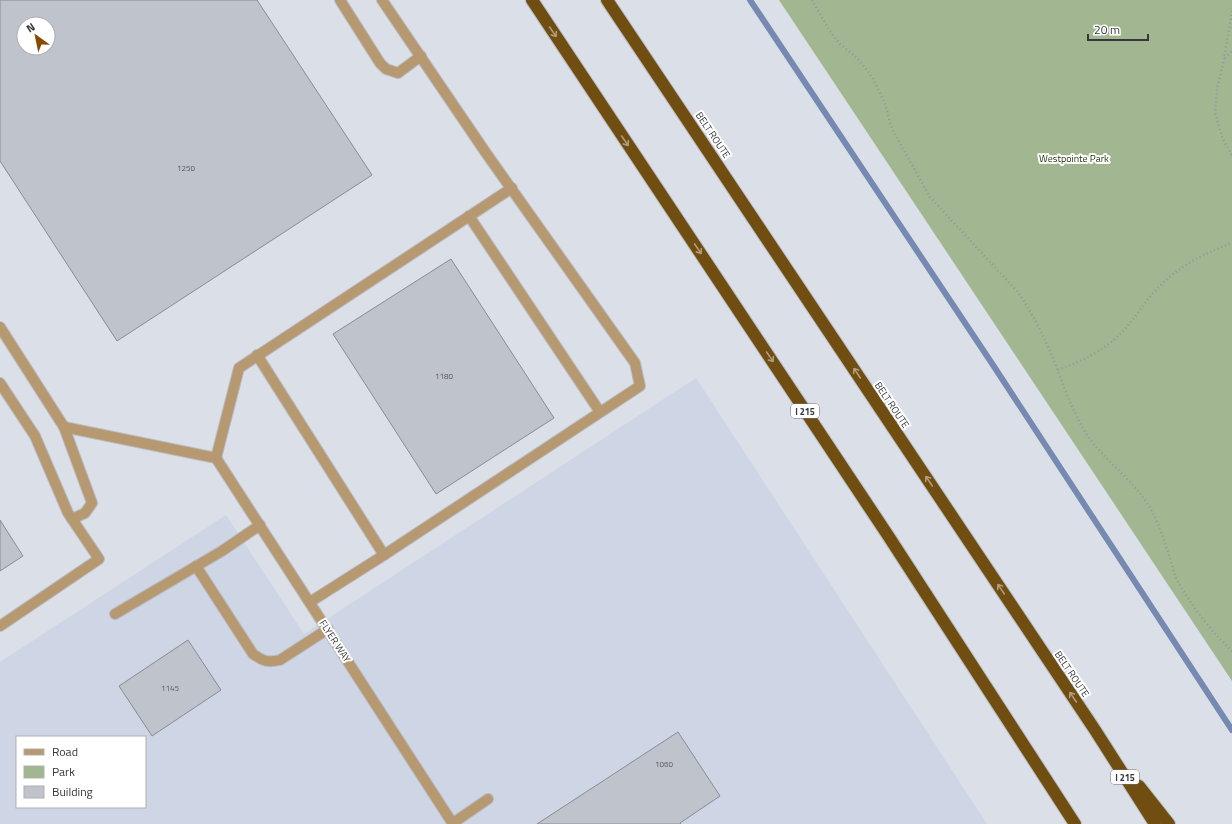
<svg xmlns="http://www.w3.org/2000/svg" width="1232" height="824" viewBox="0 0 1232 824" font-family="'Titillium Web',sans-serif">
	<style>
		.built { fill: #ced5e5; fill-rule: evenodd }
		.green { fill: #a1b691 }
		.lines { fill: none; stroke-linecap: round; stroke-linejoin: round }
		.stream { stroke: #768ab1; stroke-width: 6 }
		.building { fill: #bfc3cc; stroke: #898c95; fill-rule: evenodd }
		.lane-casing { stroke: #babdc5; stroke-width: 12 }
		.street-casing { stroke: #babdc5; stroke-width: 12 }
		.highway-casing { stroke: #babdc5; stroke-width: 14 }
		.path { stroke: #94969d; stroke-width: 2.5; stroke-dasharray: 1 3; stroke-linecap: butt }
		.lane { stroke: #b69970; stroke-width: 10 }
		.street { stroke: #b69970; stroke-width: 10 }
		.highway { stroke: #704d10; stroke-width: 12 }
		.oneway { stroke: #b09d7c }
		.labels { text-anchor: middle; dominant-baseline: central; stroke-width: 4; stroke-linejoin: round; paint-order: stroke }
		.number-label { font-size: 8px; fill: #585a5f }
		.shield { fill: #fff; stroke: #727376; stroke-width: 1 }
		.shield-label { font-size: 9px; font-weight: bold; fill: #36373b }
		.street-label { font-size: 10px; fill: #36373b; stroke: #fff }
		.park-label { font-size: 10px; fill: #243910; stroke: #fff }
	</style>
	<rect width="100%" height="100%" fill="#dbdfe8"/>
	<path class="built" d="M696,378L987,824H0V662L226,515L304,634ZM17,737H145V807H17Z"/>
	<path class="green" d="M779,0H1232V681Z"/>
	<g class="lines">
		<path class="stream" d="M750,0L993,365L1232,730"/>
	</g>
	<g class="building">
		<path d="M0,0H257L372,175L117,341L0,161ZM24,24H48V48H24Z"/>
		<path d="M451,259L554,418L436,494L333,334Z"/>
		<path d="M0,520L23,556L0,571Z"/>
		<path d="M188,640L221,690L152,736L119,686Z"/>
		<path d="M678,732L720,796L680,823L681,824H537Z"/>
	</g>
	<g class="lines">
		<defs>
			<g id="lane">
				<path d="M340,0L380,63L386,69L398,73L421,56"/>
				<path d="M469,216L600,412"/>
				<path d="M0,327L64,427L92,503L85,513L72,519"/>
				<path d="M257,355L384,555L640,386L635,363L486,153L382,0"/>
				<path d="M0,383L35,436L68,513L99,559L0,626"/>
				<path d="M64,427L216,458L239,368L512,188"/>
				<path d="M196,566L253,654C263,661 268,663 280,660L328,629"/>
				<path d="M310,602L384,555"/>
				<path d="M115,614L222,551L260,525"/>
				<path d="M453,823L488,799"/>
			</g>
			<path id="street" d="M216,458L453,824"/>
			<g id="highway">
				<path d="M532,0L889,537L1075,824"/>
				<path d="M607,0L1095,730L1155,824"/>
				<path d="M1139,786L1169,824"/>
			</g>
		</defs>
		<use href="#lane" class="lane-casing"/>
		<use href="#street" class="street-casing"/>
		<use href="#highway" class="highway-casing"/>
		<g class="path">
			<path d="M812,0L829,30L840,44L859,60L873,78L885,104L892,129L930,197L1017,291C1034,315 1047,342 1057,369C1066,392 1074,414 1087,435C1105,461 1132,479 1149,506C1159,523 1165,543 1171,562C1173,569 1175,576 1178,582C1190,604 1214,635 1232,651"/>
			<path d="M1232,11L1224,59L1217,89L1215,113L1223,140L1232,155"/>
			<path d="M1225,58L1232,51"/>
			<path d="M1058,370C1079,362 1099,353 1116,338C1132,324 1141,306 1155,291C1177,267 1202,254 1232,243"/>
		</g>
		<use href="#lane" class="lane"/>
		<use href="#street" class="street"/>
		<use href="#highway" class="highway"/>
	</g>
	<defs><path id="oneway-shaft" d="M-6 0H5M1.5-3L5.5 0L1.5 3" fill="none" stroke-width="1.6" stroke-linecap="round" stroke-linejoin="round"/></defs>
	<g class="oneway">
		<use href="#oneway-shaft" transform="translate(553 32) rotate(56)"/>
		<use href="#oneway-shaft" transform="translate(625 141) rotate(56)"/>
		<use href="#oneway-shaft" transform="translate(698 249) rotate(56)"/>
		<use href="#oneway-shaft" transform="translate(770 357) rotate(56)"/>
		<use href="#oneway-shaft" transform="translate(857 373) rotate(-124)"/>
		<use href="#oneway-shaft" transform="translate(929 481) rotate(-124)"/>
		<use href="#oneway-shaft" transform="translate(1001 589) rotate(-124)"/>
		<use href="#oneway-shaft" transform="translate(1073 697) rotate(-124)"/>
	</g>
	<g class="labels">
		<g class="number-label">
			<text x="186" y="168">1250</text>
			<text x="444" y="376">1180</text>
			<text x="170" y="688">1145</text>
			<text x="664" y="764">1060</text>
		</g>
		<g class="shield">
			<rect x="791" y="404" width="28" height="14" rx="3"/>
			<rect x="1111" y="770" width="28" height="14" rx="3"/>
		</g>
		<g class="shield-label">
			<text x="805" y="411">I 215</text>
			<text x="1125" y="777">I 215</text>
		</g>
		<g class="street-label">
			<text transform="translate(713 135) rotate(56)">BELT ROUTE</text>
			<text transform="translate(892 405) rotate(56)">BELT ROUTE</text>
			<text transform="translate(335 641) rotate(57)">FLYER WAY</text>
			<text transform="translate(1072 674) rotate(56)">BELT ROUTE</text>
		</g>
		<g class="park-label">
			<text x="1074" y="158">Westpointe Park</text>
		</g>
	</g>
	<rect x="16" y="736" width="130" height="72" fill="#ffffff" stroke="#afafb1"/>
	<rect x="24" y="749" width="20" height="6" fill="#b69970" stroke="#afafb1"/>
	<text x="52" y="756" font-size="12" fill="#36373b">Road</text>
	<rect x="24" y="766" width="20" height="12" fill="#a1b691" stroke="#afafb1"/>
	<text x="52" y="776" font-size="12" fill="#36373b">Park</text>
	<rect x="24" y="786" width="20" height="12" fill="#bfc3cc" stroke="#afafb1"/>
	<text x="52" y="796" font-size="12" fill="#36373b">Building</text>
	<g transform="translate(36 36) rotate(327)"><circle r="19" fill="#ffffff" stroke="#afafb1"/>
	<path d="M0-3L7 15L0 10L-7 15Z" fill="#854b01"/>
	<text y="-6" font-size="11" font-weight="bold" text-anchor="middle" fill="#36373b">N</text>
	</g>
	<path d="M1088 34v6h60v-6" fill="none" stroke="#36373b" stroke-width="2"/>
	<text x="1094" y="34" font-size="12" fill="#36373b" stroke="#ffffff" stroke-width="3" paint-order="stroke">20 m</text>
</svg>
